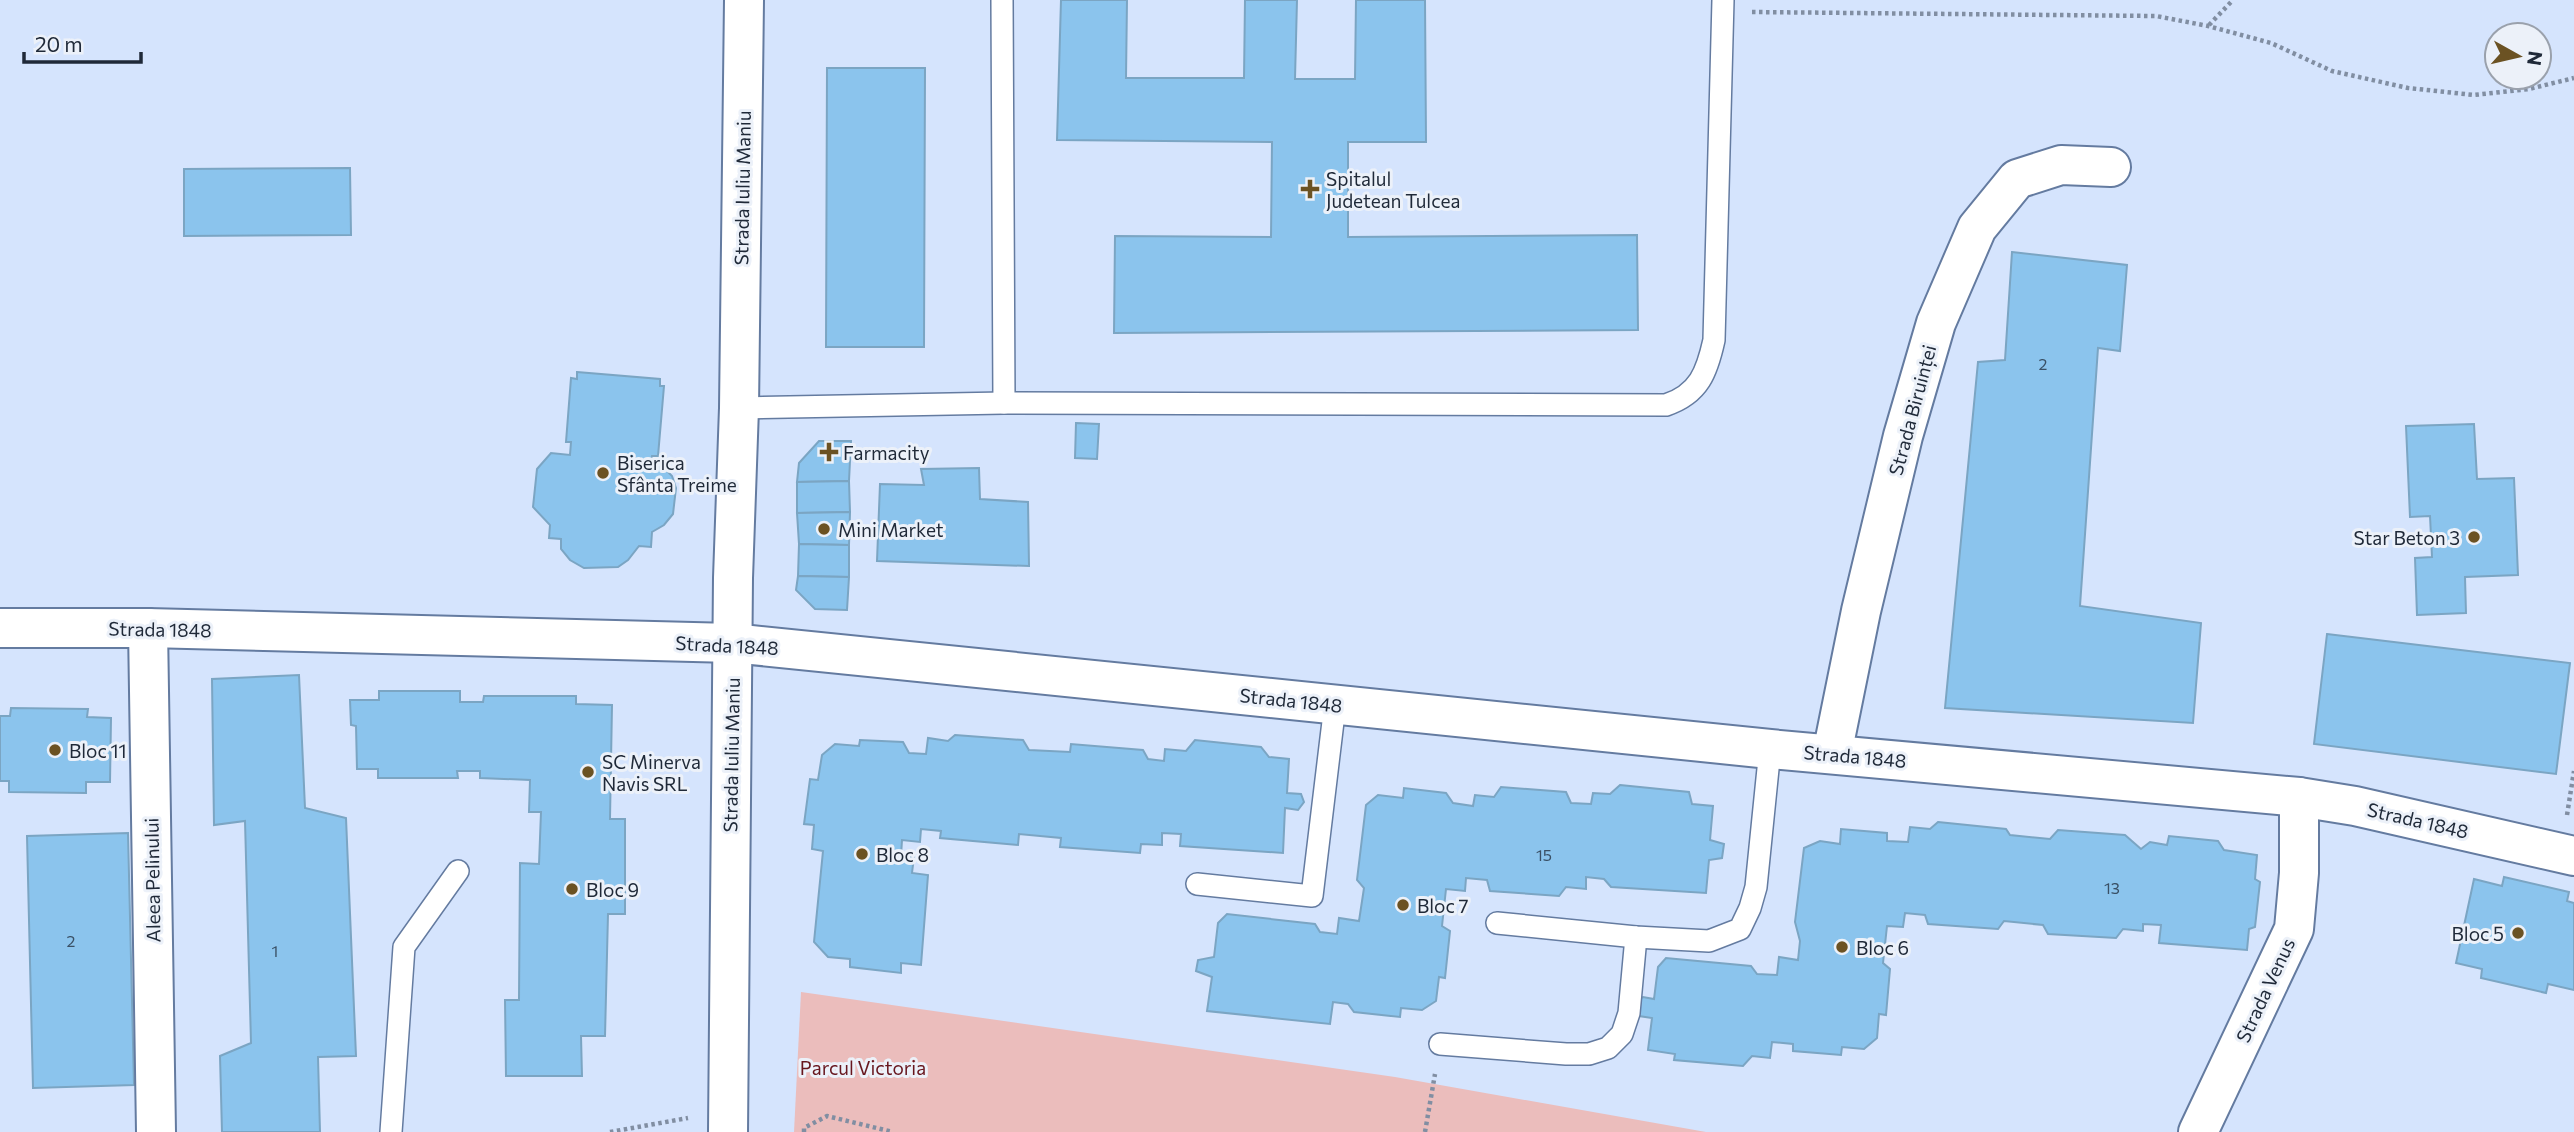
<svg xmlns="http://www.w3.org/2000/svg" width="2574" height="1132" viewBox="0 0 2574 1132" font-family="Commissioner,sans-serif">
	<style>
		.green { fill: #ebbdbc }
		.building { fill: #8bc4ed; stroke: #7ba5c3; stroke-width: 2 }
		.lines { fill: none; stroke-linecap: round; stroke-linejoin: round }
		.lane-casing { stroke: #647ba0; stroke-width: 24 }
		.street-casing { stroke: #647ba0; stroke-width: 42 }
		.secondary-casing { stroke: #647ba0; stroke-width: 42 }
		.path { stroke: #818ea2; stroke-width: 4.5; stroke-dasharray: 3.5 3.5; stroke-linecap: butt }
		.lane { stroke: #fff; stroke-width: 21 }
		.street { stroke: #fff; stroke-width: 38 }
		.secondary { stroke: #fff; stroke-width: 38 }
		.poi-dot { fill: #6b5223; stroke: #ecf1f9; stroke-width: 2.5 }
		.labels { text-anchor: middle; dominant-baseline: central; stroke-width: 6; stroke-linejoin: round; paint-order: stroke }
		.number-label { font-size: 16px; fill: #3a5065 }
		.poi-label { font-size: 19px; fill: #1f2938; stroke: #ecf1f9; text-anchor: start }
		.street-label { font-size: 19px; fill: #1f2938; stroke: #ecf1f9 }
		.park-label { font-size: 19px; fill: #67161e; stroke: #ecf1f9 }
	</style>
	<rect width="100%" height="100%" fill="#d5e4fd"/>
	<path class="green" d="M801,992L1395,1077L1706,1132H794Z"/>
	<g class="building">
		<path d="M1061,0H1127L1126,78H1244L1245,0H1297L1295,79H1355L1356,0H1425L1426,142H1348V237L1637,235L1638,330L1114,333L1115,236L1271,237L1272,142L1057,140Z"/>
		<path d="M827,68H925L924,347H826Z"/>
		<path d="M350,168L351,235L184,236V169Z"/>
		<path d="M2012,252L2127,265L2120,351L2098,348L2080,606L2201,623L2193,723L1945,708L1978,362L2005,360Z"/>
		<path d="M577,372L660,379V386H664L658,456H652L650,466L664,468L672,476L676,488L673,514L664,525L652,532L651,547L639,546L628,560L618,567L584,568L570,560L561,549V539L549,538L550,525L533,507L537,469L551,453L570,455L571,442H566L571,378L577,379Z"/>
		<path d="M1076,423L1099,424L1097,459L1075,458Z"/>
		<path d="M2474,424L2477,479L2514,478L2518,575L2465,577L2466,613L2417,615L2415,558L2432,557L2430,516L2410,517L2406,426Z"/>
		<path d="M819,441H851L849,481L797,482L799,463Z"/>
		<path d="M979,468L980,499L1028,502L1029,566L877,561L880,484L924,485L921,469Z"/>
		<path d="M849,481L850,512L797,513V482Z"/>
		<path d="M850,512L849,545L799,544L797,513Z"/>
		<path d="M799,544L849,545V577L798,576Z"/>
		<path d="M798,576L849,577L847,610L815,609L796,590Z"/>
		<path d="M2327,634L2570,663L2556,774L2314,744Z"/>
		<path d="M299,675L305,808L346,818L356,1056L318,1057L320,1132H222L220,1056L251,1043L245,821L214,825L212,679Z"/>
		<path d="M379,691H460V702H483L484,696H576V704L612,705L610,819H625V914H608L605,1036H581L582,1076H506L505,1000H519L520,863L539,864L541,812H529L530,780L480,778V771H457L458,778H378V769H357L356,726L351,725L350,700H379Z"/>
		<path d="M11,708L88,709L87,717L111,718L110,782H86V793L9,792V781H0V716H10Z"/>
		<path d="M955,735L1023,740L1029,750L1070,752L1071,744L1143,750L1148,759L1164,761L1165,749L1186,751L1195,740L1261,747L1269,757L1289,759L1287,793L1301,794L1304,802L1298,810L1285,808L1283,853L1180,846L1181,834L1162,833V845L1141,844L1140,853L1060,847L1061,838L1019,834L1018,845L940,838L941,831L921,829L920,842L902,840L901,856L914,857L912,873L928,875L921,965L901,963V973L850,967V959L828,957L814,942L823,851L812,849L814,825L804,824L810,779L818,780L822,755L835,744L859,746L860,740L903,742L909,753L926,754L928,738L948,741Z"/>
		<path d="M1620,785L1689,792L1692,804L1713,806L1710,840L1724,844L1722,858L1709,860L1706,893L1611,887L1604,879L1586,877V889L1566,887L1559,896L1490,891L1487,880L1466,878L1465,891L1446,889L1442,926L1450,931L1445,978L1439,977L1436,1001L1422,1010L1401,1008L1400,1017L1354,1012L1348,1004L1333,1002L1330,1024L1207,1011L1212,977L1196,971L1198,960L1214,957L1218,923L1227,914L1315,924L1320,932L1337,934L1339,918L1359,921L1364,888L1357,880L1366,805L1378,795L1403,798L1404,788L1446,793L1453,803L1473,806L1475,795L1494,797L1501,787L1566,792L1571,803L1591,804L1593,793L1610,794Z"/>
		<path d="M1938,822L2006,829L2010,835L2050,839L2058,830L2125,835L2141,849L2150,842L2167,845L2169,836L2218,841L2224,850L2257,855L2255,879L2260,882L2255,927L2249,929L2247,950L2159,943L2161,925L2143,924V931L2123,929L2116,938L2048,934L2043,925L2004,921L1998,929L1928,924L1925,915L1905,913L1903,927L1887,926L1883,963L1890,969L1886,1015L1879,1014L1877,1038L1864,1049L1842,1047L1841,1055L1793,1051V1044L1772,1042L1770,1058L1752,1056L1743,1066L1674,1060L1675,1054L1648,1050L1652,1018L1639,1016L1635,1001L1643,997L1654,999L1658,967L1666,958L1751,966L1757,974L1777,975L1779,957L1798,960L1800,941L1795,922L1804,848L1820,841L1840,844L1841,829L1887,833V841L1908,842L1910,827L1930,829Z"/>
		<path d="M128,833L134,1085L33,1088L27,836Z"/>
		<path d="M2504,877L2569,892L2567,901L2574,903V990L2548,984L2546,993L2481,978L2482,969L2456,963L2474,879L2502,886Z"/>
	</g>
	<g class="lines">
		<defs>
			<g id="lane">
				<path d="M1002,0L1004,403"/>
				<path d="M739,408L1004,403L1666,405C1699,394 1707,372 1714,340L1723,0"/>
				<path d="M1197,884L1312,896L1335,705"/>
				<path d="M1497,923L1636,937L1709,941L1740,929L1750,908L1756,887L1770,749"/>
				<path d="M1440,1044L1566,1054H1589L1608,1048L1622,1034L1629,1013L1636,937"/>
				<path d="M391,1132L404,947L458,871"/>
			</g>
			<g id="street">
				<path d="M148,628L156,1132"/>
				<path d="M1832,754L1861,611L1903,436L1936,323L1977,228L2017,179L2061,165L2111,167"/>
				<path d="M728,1132L733,578L739,408L744,0"/>
				<path d="M2198,1132L2294,929L2299,873V797"/>
			</g>
			<path id="secondary" d="M0,628H148L732,643L1770,749L2299,797L2355,806L2574,856"/>
		</defs>
		<use href="#lane" class="lane-casing"/>
		<use href="#street" class="street-casing"/>
		<use href="#secondary" class="secondary-casing"/>
		<g class="path">
			<path d="M1752,12L2156,16L2208,26L2271,43L2332,71L2408,88L2474,95L2529,89L2574,78"/>
			<path d="M2209,25L2233,0"/>
			<path d="M2567,815L2574,771"/>
			<path d="M610,1132L688,1118"/>
			<path d="M804,1132V1128L827,1116L893,1132"/>
			<path d="M1425,1132L1435,1074"/>
		</g>
		<use href="#lane" class="lane"/>
		<use href="#street" class="street"/>
		<use href="#secondary" class="secondary"/>
	</g>
	<g class="poi-dot">
		<path d="M1306.5 178.5h7v7h7v7h-7v7h-7v-7h-7v-7h7z"/>
		<path d="M825.5 441.5h7v7h7v7h-7v7h-7v-7h-7v-7h7z"/>
		<circle cx="603" cy="473" r="7"/>
		<circle cx="824" cy="529" r="7"/>
		<circle cx="2474" cy="537" r="7"/>
		<circle cx="55" cy="750" r="7"/>
		<circle cx="588" cy="772" r="7"/>
		<circle cx="862" cy="854" r="7"/>
		<circle cx="572" cy="889" r="7"/>
		<circle cx="1403" cy="905" r="7"/>
		<circle cx="2518" cy="933" r="7"/>
		<circle cx="1842" cy="947" r="7"/>
	</g>
	<g class="labels">
		<g class="number-label">
			<text x="2043" y="363">2</text>
			<text x="1544" y="854">15</text>
			<text x="2112" y="887">13</text>
			<text x="71" y="940">2</text>
			<text x="275" y="950">1</text>
		</g>
		<g class="poi-label">
			<text x="1326" y="178">Spitalul<tspan x="1326" dy="22">Judetean Tulcea</tspan></text>
			<text x="843" y="452">Farmacity</text>
			<text x="617" y="462">Biserica<tspan x="617" dy="22">Sfânta Treime</tspan></text>
			<text x="838" y="529">Mini Market</text>
			<text x="2460" y="537" text-anchor="end">Star Beton 3</text>
			<text x="69" y="750">Bloc 11</text>
			<text x="602" y="761">SC Minerva<tspan x="602" dy="22">Navis SRL</tspan></text>
			<text x="876" y="854">Bloc 8</text>
			<text x="586" y="889">Bloc 9</text>
			<text x="1417" y="905">Bloc 7</text>
			<text x="2504" y="933" text-anchor="end">Bloc 5</text>
			<text x="1856" y="947">Bloc 6</text>
		</g>
		<g class="street-label">
			<text transform="translate(742 188) rotate(-89)">Strada Iuliu Maniu</text>
			<text transform="translate(1912 410) rotate(-75)">Strada Biruinței</text>
			<text transform="translate(160 629) rotate(1)">Strada 1848</text>
			<text transform="translate(727 645) rotate(3)">Strada 1848</text>
			<text transform="translate(1291 700) rotate(6)">Strada 1848</text>
			<text transform="translate(731 755) rotate(-89)">Strada Iuliu Maniu</text>
			<text transform="translate(1855 756) rotate(5)">Strada 1848</text>
			<text transform="translate(2418 820) rotate(13)">Strada 1848</text>
			<text transform="translate(152 880) rotate(-91)">Aleea Pelinului</text>
			<text transform="translate(2265 990) rotate(-65)">Strada Venus</text>
		</g>
		<g class="park-label">
			<text x="863" y="1067">Parcul Victoria</text>
		</g>
	</g>
	<g transform="translate(2518 56) rotate(98)"><circle r="33" fill="#ecf1f9" stroke="#9aa1ac" stroke-width="2"/>
	<path d="M0-5L12 26L0 18L-12 26Z" fill="#6b5223"/>
	<text y="-10" font-size="19" font-weight="bold" text-anchor="middle" fill="#1f2938">N</text>
	</g>
	<path d="M24 52v10h117v-10" fill="none" stroke="#1f2938" stroke-width="3.5"/>
	<text x="35" y="52" font-size="21" fill="#1f2938" stroke="#ecf1f9" stroke-width="5" paint-order="stroke">20 m</text>
</svg>
